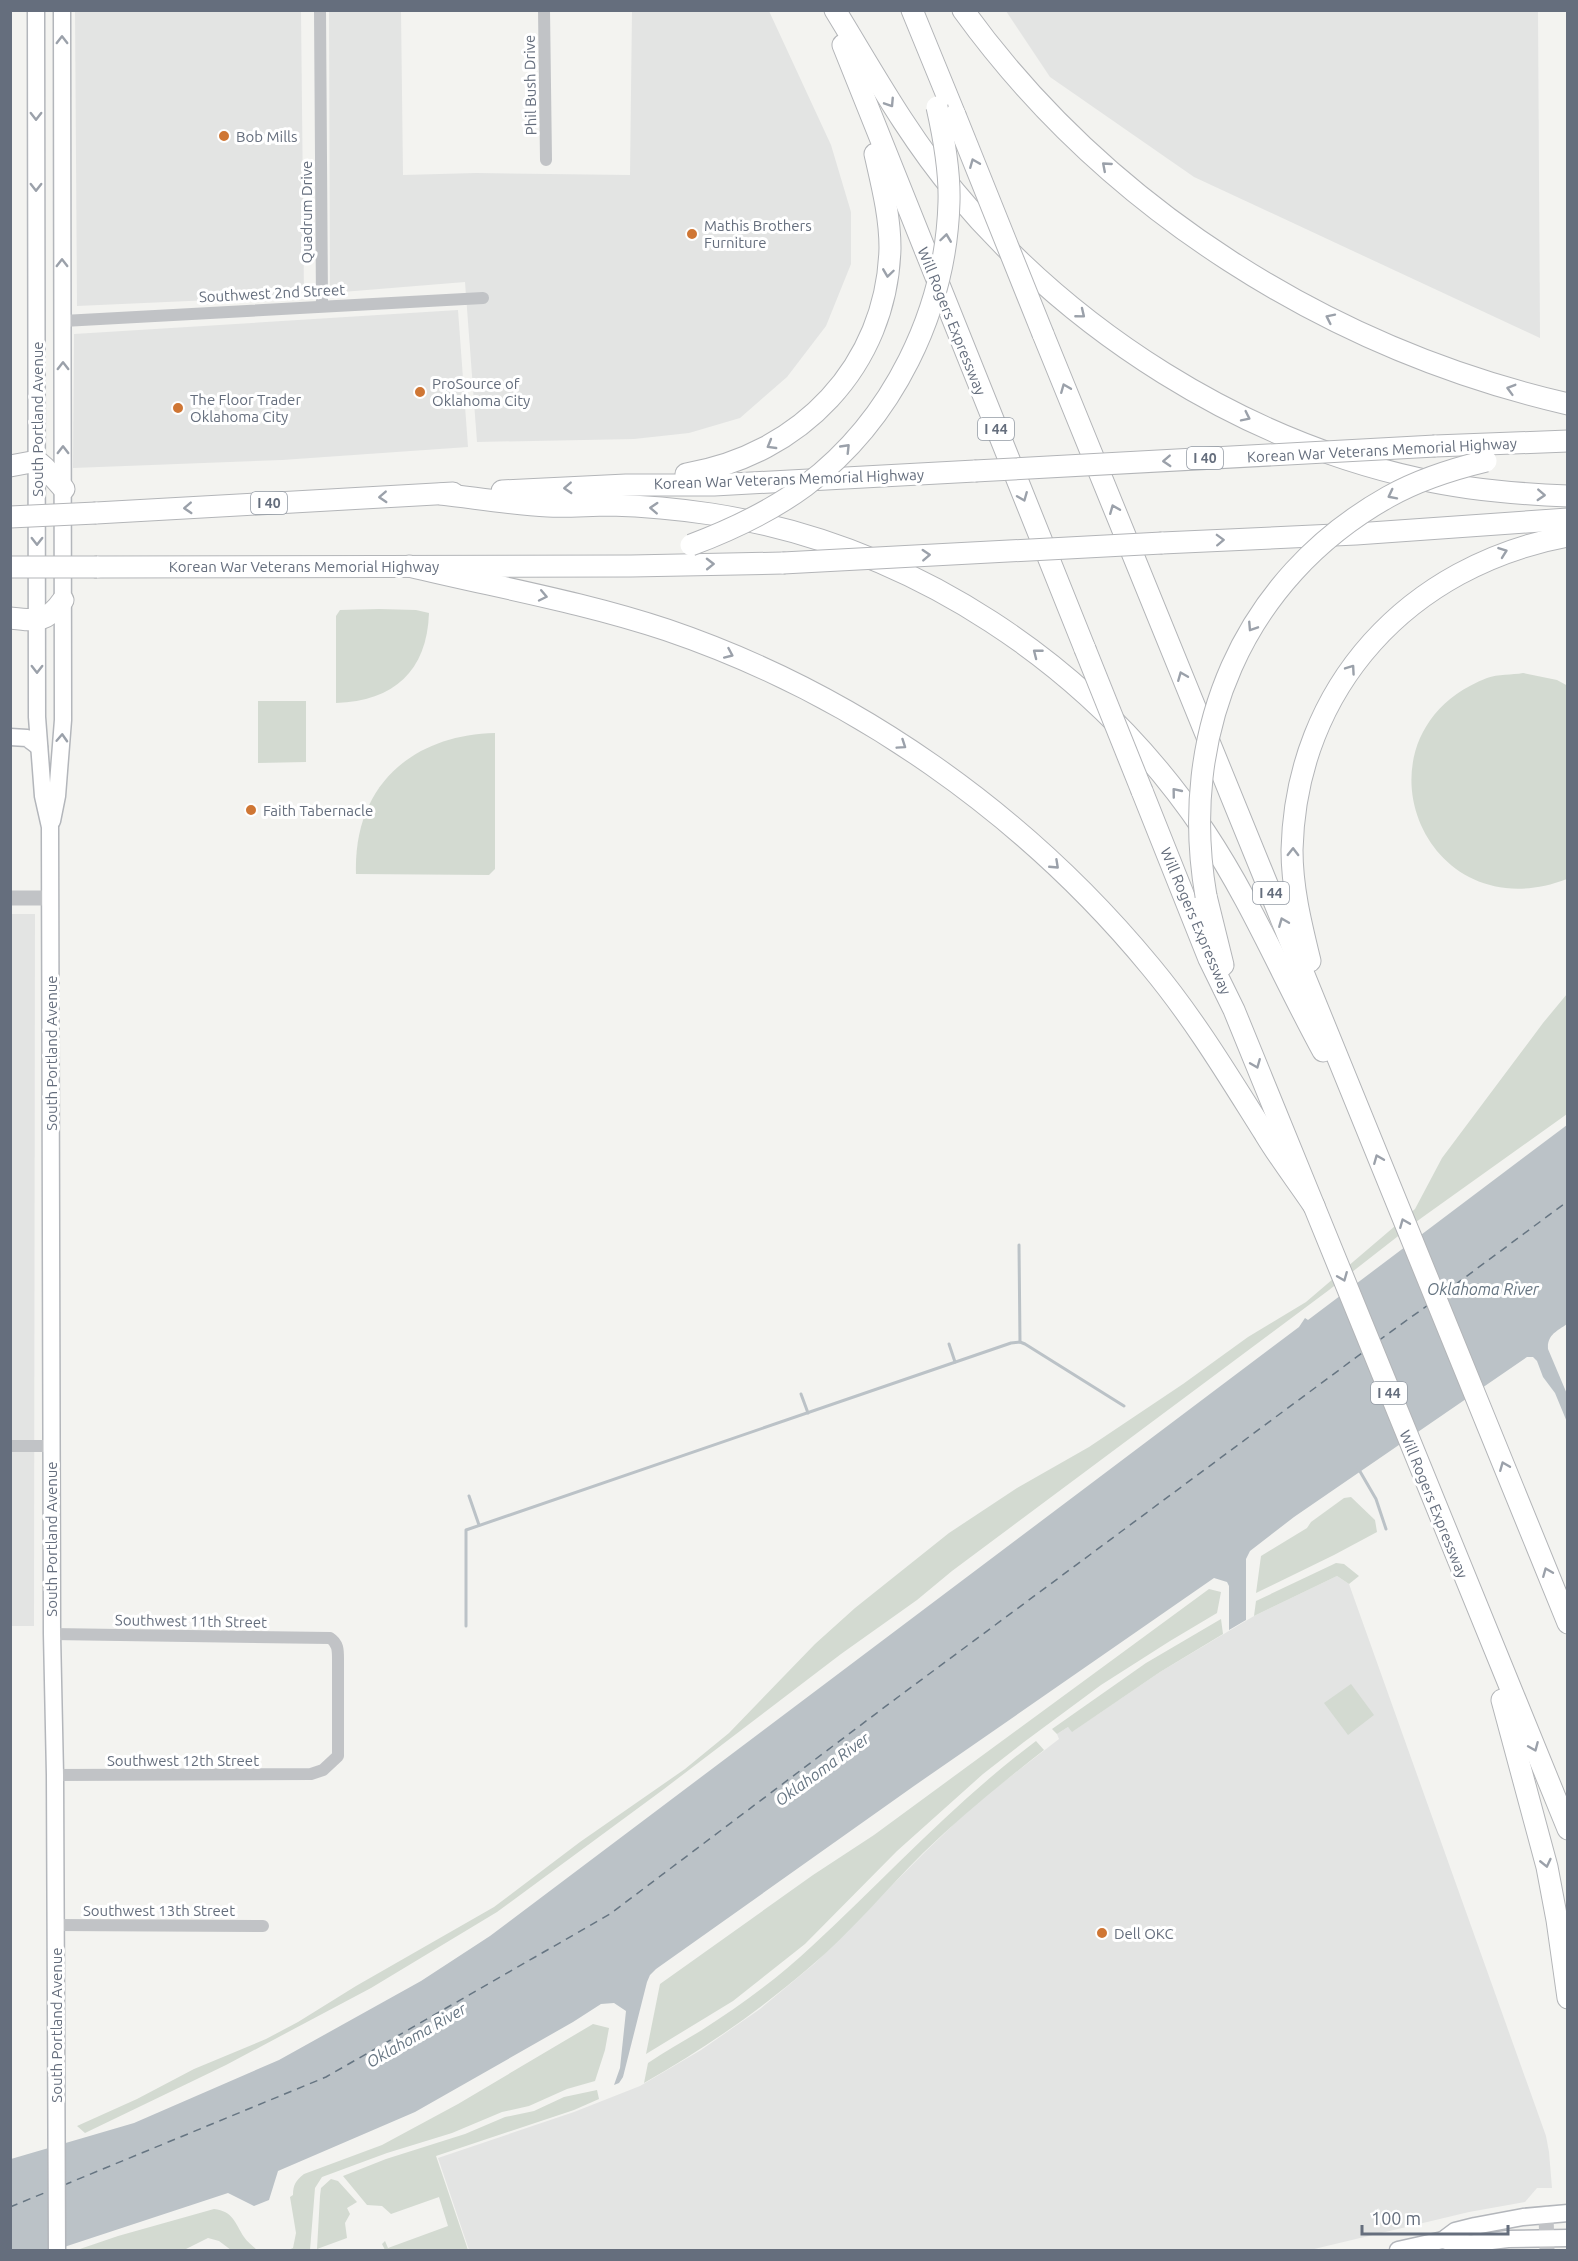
<svg xmlns="http://www.w3.org/2000/svg" width="1578" height="2261" viewBox="0 0 1578 2261" font-family="Ubuntu,sans-serif">
	<style>
		.built { fill: #e3e4e3 }
		.green { fill: #d3dad1 }
		.water { fill: #bbc2c7 }
		.lines { fill: none; stroke-linecap: round; stroke-linejoin: round }
		.stream { stroke: #bbc2c7; stroke-width: 3 }
		.ferry { stroke: #667582; stroke-width: 1.5; stroke-dasharray: 8 6; stroke-linecap: butt }
		.secondary-casing { stroke: #b3b6bb; stroke-width: 19 }
		.motorway-casing { stroke: #b3b5b8; stroke-width: 23 }
		.minor { stroke: #c1c3c6; stroke-width: 12 }
		.tertiary { stroke: #c1c3c6; stroke-width: 15 }
		.secondary { stroke: #fff; stroke-width: 16 }
		.motorway { stroke: #fff; stroke-width: 21 }
		.motorway-bridge-casing { stroke: #b3b5b8; stroke-width: 23; stroke-linecap: butt }
		.motorway-bridge { stroke: #fff; stroke-width: 21 }
		.oneway { stroke: #9ba1aa }
		.poi-dot { fill: #cf7634; stroke: #fff; stroke-width: 2 }
		.labels { text-anchor: middle; dominant-baseline: central; stroke-width: 6; stroke-linejoin: round; paint-order: stroke }
		.shield { fill: #fff; stroke: #939aa4; stroke-width: 1.5 }
		.shield-label { font-size: 14px; font-weight: bold; fill: #656e7d }
		.street-label { font-size: 15px; fill: #656e7d; stroke: #fff }
		.poi-label { font-size: 15px; fill: #656e7d; stroke: #fff; text-anchor: start }
		.water-label { font-size: 16px; font-style: italic; fill: #667582; stroke: #fff }
	</style>
	<rect width="100%" height="100%" fill="#f3f3f0"/>
	<g class="built">
		<path d="M75,11H301L304,296L77,306Z"/>
		<path d="M329,11H401L403,175L476,173L630,175L632,11H769L831,145L851,212V264L826,326L787,377L740,418L689,433L634,439L477,442L465,282L330,293Z"/>
		<path d="M1006,11H1538L1540,338L1194,177L1050,77Z"/>
		<path d="M458,310L468,447L282,460L73,468L74,334Z"/>
		<path d="M10,914H35L34,1626H11Z"/>
		<path d="M1337,1576L1349,1584L1546,2136L1549,2152L1552,2188H1537L1525,2202L1469,2212L1310,2250H469L438,2158L574,2112L640,2086L701,2050L760,2009L814,1964L925,1852L975,1804L1059,1739L1057,1734L1068,1727L1073,1731L1160,1672L1254,1616Z"/>
	</g>
	<g class="green">
		<path d="M379,609L416,610L429,613C427,671 394,701 336,703V616L340,610Z"/>
		<path d="M1523,673L1557,680L1568,686L1567,879C1421,935 1345,733 1487,678C1498,674 1512,675 1523,673Z"/>
		<path d="M258,701H306V762L258,763Z"/>
		<path d="M495,733V869L489,875L356,874C353,787 411,735 495,733Z"/>
		<path d="M1567,994V1114L1420,1219L1329,1290L952,1571L917,1600L841,1654L664,1789L497,1912L371,1988L226,2065L85,2133L77,2126L137,2099L194,2069L266,2039L298,2022L356,1986L494,1907L580,1842L685,1769L729,1733L815,1644L855,1608L949,1533L1017,1488L1089,1447L1183,1384L1248,1337L1306,1302L1415,1209L1442,1158L1543,1023Z"/>
		<path d="M1351,1497L1375,1520L1377,1532L1334,1555L1256,1593L1261,1556L1307,1528L1311,1522L1344,1498Z"/>
		<path d="M1336,1563L1344,1564L1359,1576L1349,1584L1337,1576L1254,1616L1256,1601Z"/>
		<path d="M1209,1589L1221,1592L1217,1613L1170,1641L1101,1685L1024,1742L983,1774L897,1851L805,1944L733,2001L646,2054L660,1984L813,1875L874,1835Z"/>
		<path d="M1221,1619L1223,1634L1160,1672L1072,1732L1068,1727L1057,1734L1052,1729L1146,1663Z"/>
		<path d="M1351,1684L1374,1715L1348,1735L1324,1703Z"/>
		<path d="M1036,1741L1044,1750C1002,1783 961,1816 923,1853C886,1890 851,1932 811,1966C759,2011 704,2049 644,2083L648,2063C666,2051 684,2041 702,2030C741,2005 778,1978 811,1947C887,1877 953,1803 1036,1741Z"/>
		<path d="M593,2024L609,2028L605,2050L595,2081L567,2089L529,2106L502,2112L452,2133L387,2153L322,2177L315,2188L310,2250H288L293,2248L296,2233L290,2197L293,2195C293,2185 296,2180 304,2174L382,2145L458,2104Z"/>
		<path d="M597,2090L599,2099L574,2110L436,2156L468,2250H385L382,2244L385,2241L388,2248L448,2226L439,2197L391,2214L382,2206L367,2205L343,2176L386,2159L465,2134L505,2117L534,2111L564,2097Z"/>
		<path d="M331,2179L338,2181L357,2202L347,2208L350,2214L345,2223L347,2238L317,2249L320,2196L321,2188Z"/>
		<path d="M214,2209C233,2211 235,2223 244,2237C247,2242 253,2246 257,2250H231L219,2241L208,2238L184,2250H77L118,2236Z"/>
	</g>
	<path class="water" d="M1567,1125V1324C1557,1331 1547,1335 1548,1349L1567,1394V1422L1555,1393L1543,1377L1537,1361L1533,1357H1527L1294,1517L1250,1551L1246,1559V1620L1229,1630V1586L1227,1582L1214,1578L914,1786L656,1969L650,1975L647,1982L623,2077L619,2083L614,2085L620,2068L626,2011L614,2003L601,2004L573,2022L415,2112L278,2171L269,2200L254,2206L228,2193L55,2250H11V2159L134,2123L279,2060L421,1981L490,1936L1299,1327L1305,1318L1308,1320Z"/>
	<g class="lines">
		<g class="stream">
			<path d="M1019,1245L1020,1342"/>
			<path d="M949,1344L955,1362"/>
			<path d="M801,1394L808,1413"/>
			<path d="M1358,1468L1376,1499L1386,1529"/>
			<path d="M469,1496L479,1525"/>
			<path d="M466,1626V1530L1011,1343L1020,1342L1025,1344L1124,1406"/>
		</g>
		<g class="ferry">
			<path d="M1444,1293L1568,1201"/>
			<path d="M1378,1341L1428,1305"/>
			<path d="M64,2185L326,2077L610,1914L890,1703L1362,1353"/>
			<path d="M10,2207L49,2191"/>
		</g>
		<defs>
			<g id="secondary">
				<path d="M36,10L37,717L43,796L50,827L52,1634L55,1775L57,2250"/>
				<path d="M10,737L27,738L39,747"/>
				<path d="M52,821L57,796L63,720L62,10"/>
				<path d="M1443,2240L1458,2245L1508,2239L1568,2238"/>
				<path d="M1398,2250L1443,2240L1455,2231L1475,2226L1523,2217L1568,2213"/>
			</g>
			<g id="motorway">
				<path d="M835,10C873,72 908,136 955,192C1072,332 1241,440 1420,479C1468,490 1518,494 1568,496"/>
				<path d="M912,10L955,115"/>
				<path d="M963,10C1107,209 1329,349 1568,404"/>
				<path d="M843,45L1085,649"/>
				<path d="M1043,334L1568,1623"/>
				<path d="M1435,446L1568,441"/>
				<path d="M10,466L37,461L45,468L64,489"/>
				<path d="M686,474C800,455 887,366 890,248C890,216 882,185 875,154"/>
				<path d="M502,491L626,485H714L975,471"/>
				<path d="M441,494C476,498 512,504 548,506C569,507 589,505 610,505C644,506 678,509 711,514C912,545 1092,664 1205,832C1251,901 1283,978 1323,1051"/>
				<path d="M96,513L453,493"/>
				<path d="M1162,543L1356,534L1568,519"/>
				<path d="M409,566C496,587 583,602 667,630C855,694 1025,814 1151,967C1195,1020 1229,1077 1265,1134C1280,1159 1298,1182 1314,1206"/>
				<path d="M97,567L631,566L783,563"/>
				<path d="M10,618C36,621 47,623 63,600"/>
				<path d="M1142,791L1209,959L1234,1010L1314,1206L1568,1829"/>
				<path d="M1206,896L1223,965"/>
				<path d="M1310,961C1301,924 1292,888 1292,850C1296,686 1410,565 1568,536"/>
				<path d="M1502,1700L1547,1867L1557,1920L1568,1998"/>
			</g>
		</defs>
		<use href="#secondary" class="secondary-casing"/>
		<use href="#motorway" class="motorway-casing"/>
		<g class="minor">
			<path d="M320,10L322,305"/>
			<path d="M544,10L546,160"/>
			<path d="M63,321L483,298"/>
			<path d="M10,1446H51"/>
			<path d="M52,1634L330,1638C338,1643 338,1650 338,1659V1756L323,1770L311,1774L55,1775"/>
			<path d="M55,1925L263,1926"/>
		</g>
		<g class="tertiary">
			<path d="M10,898H50"/>
			<path d="M1546,2214L1547,2250"/>
		</g>
		<use href="#secondary" class="secondary"/>
		<use href="#motorway" class="motorway"/>
		<defs>
			<g id="motorway-bridge">
				<path d="M955,115L1043,334"/>
				<path d="M975,471L1435,446"/>
				<path d="M10,517L96,513"/>
				<path d="M691,545C731,530 771,511 805,486C893,420 946,311 949,202C950,170 944,138 937,107"/>
				<path d="M783,563L1162,543"/>
				<path d="M10,567H97"/>
				<path d="M1085,649L1142,791"/>
				<path d="M1206,896C1178,734 1242,579 1388,497C1418,480 1453,469 1486,461"/>
			</g>
		</defs>
		<use href="#motorway-bridge" class="motorway-bridge-casing"/>
		<use href="#motorway-bridge" class="motorway-bridge"/>
	</g>
	<defs><path id="oneway-chevron" d="M-2-3.5L2.5 0L-2 3.5" fill="none" stroke-width="1.6" stroke-linecap="round" stroke-linejoin="round" transform="scale(1.5)"/></defs>
	<g class="oneway">
		<use href="#oneway-chevron" transform="translate(62 40) rotate(-90)"/>
		<use href="#oneway-chevron" transform="translate(890 103) rotate(57)"/>
		<use href="#oneway-chevron" transform="translate(36 116) rotate(90)"/>
		<use href="#oneway-chevron" transform="translate(974 163) rotate(-112)"/>
		<use href="#oneway-chevron" transform="translate(1106 166) rotate(-139)"/>
		<use href="#oneway-chevron" transform="translate(36 187) rotate(90)"/>
		<use href="#oneway-chevron" transform="translate(946 238) rotate(-82)"/>
		<use href="#oneway-chevron" transform="translate(62 263) rotate(-90)"/>
		<use href="#oneway-chevron" transform="translate(888 273) rotate(98)"/>
		<use href="#oneway-chevron" transform="translate(1081 314) rotate(39)"/>
		<use href="#oneway-chevron" transform="translate(1330 318) rotate(-154)"/>
		<use href="#oneway-chevron" transform="translate(63 366) rotate(-90)"/>
		<use href="#oneway-chevron" transform="translate(1065 388) rotate(-112)"/>
		<use href="#oneway-chevron" transform="translate(1511 389) rotate(-164)"/>
		<use href="#oneway-chevron" transform="translate(1246 417) rotate(26)"/>
		<use href="#oneway-chevron" transform="translate(771 445) rotate(150)"/>
		<use href="#oneway-chevron" transform="translate(846 448) rotate(-46)"/>
		<use href="#oneway-chevron" transform="translate(63 450) rotate(-90)"/>
		<use href="#oneway-chevron" transform="translate(1167 461) rotate(177)"/>
		<use href="#oneway-chevron" transform="translate(568 488) rotate(177)"/>
		<use href="#oneway-chevron" transform="translate(1392 495) rotate(153)"/>
		<use href="#oneway-chevron" transform="translate(1541 495) rotate(3)"/>
		<use href="#oneway-chevron" transform="translate(383 497) rotate(177)"/>
		<use href="#oneway-chevron" transform="translate(1023 497) rotate(68)"/>
		<use href="#oneway-chevron" transform="translate(188 508) rotate(177)"/>
		<use href="#oneway-chevron" transform="translate(654 508) rotate(-177)"/>
		<use href="#oneway-chevron" transform="translate(1114 509) rotate(-112)"/>
		<use href="#oneway-chevron" transform="translate(1220 540) rotate(-2)"/>
		<use href="#oneway-chevron" transform="translate(37 541) rotate(90)"/>
		<use href="#oneway-chevron" transform="translate(1503 552) rotate(-20)"/>
		<use href="#oneway-chevron" transform="translate(926 555) rotate(-3)"/>
		<use href="#oneway-chevron" transform="translate(710 564) rotate(-1)"/>
		<use href="#oneway-chevron" transform="translate(543 596) rotate(12)"/>
		<use href="#oneway-chevron" transform="translate(1252 627) rotate(123)"/>
		<use href="#oneway-chevron" transform="translate(1037 653) rotate(-142)"/>
		<use href="#oneway-chevron" transform="translate(729 654) rotate(24)"/>
		<use href="#oneway-chevron" transform="translate(37 669) rotate(90)"/>
		<use href="#oneway-chevron" transform="translate(1351 669) rotate(-55)"/>
		<use href="#oneway-chevron" transform="translate(1182 676) rotate(-112)"/>
		<use href="#oneway-chevron" transform="translate(62 738) rotate(-87)"/>
		<use href="#oneway-chevron" transform="translate(902 745) rotate(34)"/>
		<use href="#oneway-chevron" transform="translate(1176 792) rotate(-129)"/>
		<use href="#oneway-chevron" transform="translate(1293 852) rotate(-89)"/>
		<use href="#oneway-chevron" transform="translate(1055 865) rotate(43)"/>
		<use href="#oneway-chevron" transform="translate(1283 922) rotate(-112)"/>
		<use href="#oneway-chevron" transform="translate(1256 1064) rotate(68)"/>
		<use href="#oneway-chevron" transform="translate(1378 1159) rotate(-112)"/>
		<use href="#oneway-chevron" transform="translate(1404 1223) rotate(-112)"/>
		<use href="#oneway-chevron" transform="translate(1343 1277) rotate(68)"/>
		<use href="#oneway-chevron" transform="translate(1504 1466) rotate(-112)"/>
		<use href="#oneway-chevron" transform="translate(1547 1572) rotate(-112)"/>
		<use href="#oneway-chevron" transform="translate(1534 1747) rotate(67)"/>
		<use href="#oneway-chevron" transform="translate(1546 1863) rotate(77)"/>
	</g>
	<g class="poi-dot">
		<circle cx="224" cy="136" r="6"/>
		<circle cx="692" cy="234" r="6"/>
		<circle cx="420" cy="392" r="6"/>
		<circle cx="178" cy="408" r="6"/>
		<circle cx="251" cy="810" r="6"/>
		<circle cx="1102" cy="1933" r="6"/>
	</g>
	<g class="labels">
		<g class="shield">
			<rect x="978" y="418" width="36" height="22" rx="4.5"/>
			<rect x="1187" y="447" width="36" height="22" rx="4.5"/>
			<rect x="251" y="492" width="36" height="22" rx="4.5"/>
			<rect x="1253" y="882" width="36" height="22" rx="4.5"/>
			<rect x="1371" y="1382" width="36" height="22" rx="4.5"/>
		</g>
		<g class="shield-label">
			<text x="996" y="429">I 44</text>
			<text x="1205" y="458">I 40</text>
			<text x="269" y="503">I 40</text>
			<text x="1271" y="893">I 44</text>
			<text x="1389" y="1393">I 44</text>
		</g>
		<g class="street-label">
			<text transform="translate(530 85) rotate(-91)">Phil Bush Drive</text>
			<text transform="translate(306 212) rotate(-90)">Quadrum Drive</text>
			<text transform="translate(272 293) rotate(-3)">Southwest 2nd Street</text>
			<text transform="translate(952 321) rotate(68)">Will Rogers Expressway</text>
			<text transform="translate(37 419) rotate(-90)">South Portland Avenue</text>
			<text transform="translate(1382 450) rotate(-3)">Korean War Veterans Memorial Highway</text>
			<text transform="translate(789 479) rotate(-2)">Korean War Veterans Memorial Highway</text>
			<text x="304" y="566">Korean War Veterans Memorial Highway</text>
			<text transform="translate(1196 921) rotate(67)">Will Rogers Expressway</text>
			<text transform="translate(51 1053) rotate(-90)">South Portland Avenue</text>
			<text transform="translate(1434 1504) rotate(68)">Will Rogers Expressway</text>
			<text transform="translate(51 1539) rotate(-90)">South Portland Avenue</text>
			<text transform="translate(191 1621) rotate(1)">Southwest 11th Street</text>
			<text x="183" y="1760">Southwest 12th Street</text>
			<text x="159" y="1910">Southwest 13th Street</text>
			<text transform="translate(56 2025) rotate(-90)">South Portland Avenue</text>
		</g>
		<g class="poi-label">
			<text x="236" y="136">Bob Mills</text>
			<text x="704" y="225">Mathis Brothers<tspan x="704" dy="17">Furniture</tspan></text>
			<text x="432" y="383">ProSource of<tspan x="432" dy="17">Oklahoma City</tspan></text>
			<text x="190" y="399">The Floor Trader<tspan x="190" dy="17">Oklahoma City</tspan></text>
			<text x="263" y="810">Faith Tabernacle</text>
			<text x="1114" y="1933">Dell OKC</text>
		</g>
		<g class="water-label">
			<text x="1483" y="1289">Oklahoma River</text>
			<text transform="translate(822 1769) rotate(-36)">Oklahoma River</text>
			<text transform="translate(416 2035) rotate(-30)">Oklahoma River</text>
		</g>
	</g>
	<rect width="1578" height="2261" fill="none" stroke="#656e7d" stroke-width="24"/>
	<path d="M1362 2225v9h146v-9" fill="none" stroke="#656e7d" stroke-width="3"/>
	<text x="1371" y="2225" font-size="18" fill="#656e7d" stroke="#ffffff" stroke-width="4.5" paint-order="stroke">100 m</text>
</svg>
